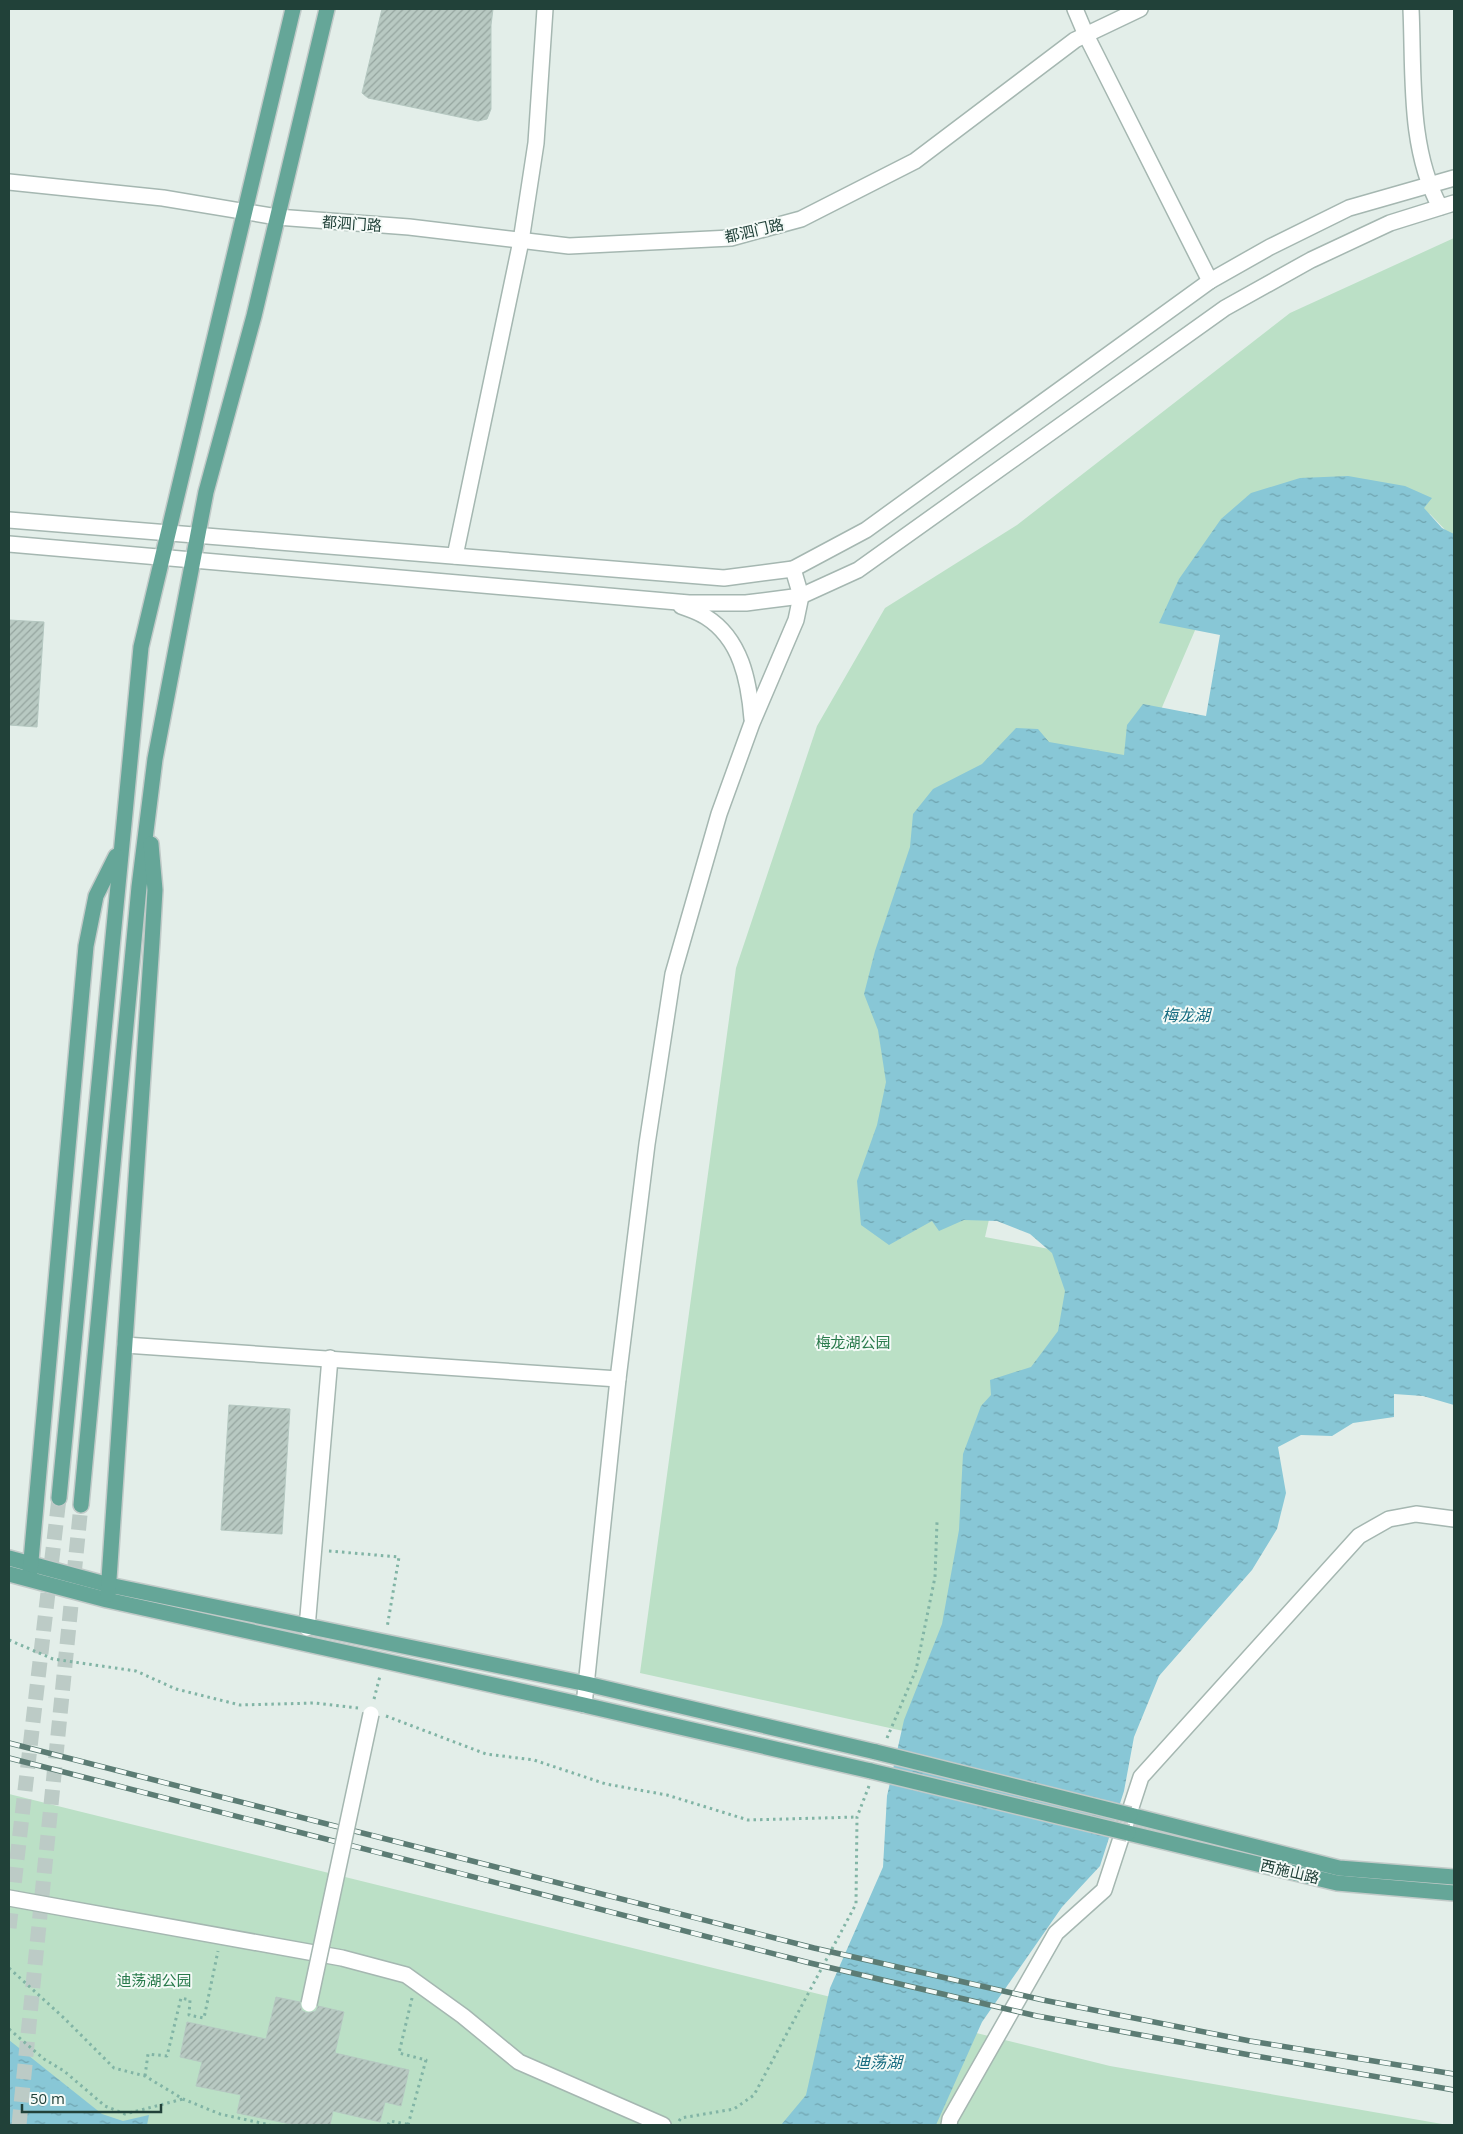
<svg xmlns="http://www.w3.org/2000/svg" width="1463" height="2134" viewBox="0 0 1463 2134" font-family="'Open Sans','Noto Sans SC',sans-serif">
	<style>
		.park { fill: #bbe0c6 }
		.water { fill: url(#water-ripples) }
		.building { fill: url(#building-hatch); stroke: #b5c8c1 }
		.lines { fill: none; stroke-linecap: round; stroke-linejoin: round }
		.major-tunnel { stroke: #bccbc6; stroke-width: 15; stroke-dasharray: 15 8; stroke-linecap: butt }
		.minor-casing { stroke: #a5b7b1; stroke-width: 18 }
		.major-casing { stroke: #c1cac8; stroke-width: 18 }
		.path { stroke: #81b4a5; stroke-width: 3; stroke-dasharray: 2.5 4; stroke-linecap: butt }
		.minor { stroke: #fff; stroke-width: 15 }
		.major { stroke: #65a698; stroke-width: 15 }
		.rail-casing { stroke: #5c7c74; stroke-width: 5.5 }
		.rail { stroke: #f4faf7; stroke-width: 4; stroke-dasharray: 11; stroke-linecap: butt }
		.minor-bridge-casing { stroke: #a5b7b1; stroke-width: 18; stroke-linecap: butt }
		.major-bridge-casing { stroke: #c1cac8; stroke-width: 18; stroke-linecap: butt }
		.minor-bridge { stroke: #fff; stroke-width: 15 }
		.major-bridge { stroke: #65a698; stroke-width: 15 }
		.labels { text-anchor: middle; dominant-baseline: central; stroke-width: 4; stroke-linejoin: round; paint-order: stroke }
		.street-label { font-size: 15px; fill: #214139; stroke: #f4faf7 }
		.park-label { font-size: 15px; fill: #287a4b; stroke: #f4faf7 }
		.water-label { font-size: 16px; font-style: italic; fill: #176c81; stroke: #f4faf7 }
	</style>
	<defs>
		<pattern id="water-ripples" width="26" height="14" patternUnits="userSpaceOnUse" patternTransform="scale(1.25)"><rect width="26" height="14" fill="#88c7d6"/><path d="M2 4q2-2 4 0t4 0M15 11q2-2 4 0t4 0" fill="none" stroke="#6fa3af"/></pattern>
		<pattern id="building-hatch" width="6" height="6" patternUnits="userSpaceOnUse" patternTransform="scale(1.25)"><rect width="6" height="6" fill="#b8c9c2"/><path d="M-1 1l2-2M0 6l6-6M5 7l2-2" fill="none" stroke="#95a59f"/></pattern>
	</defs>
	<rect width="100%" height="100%" fill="#e3eee9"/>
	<g class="park">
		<path d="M1454,238V539L1430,514L1310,498L1232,544L1133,775L1016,1102L985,1237L1060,1251L1085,1301L926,1736L640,1673L736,968L817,726L885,608L1017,525L1290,313Z"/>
		<path d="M9,1794L1110,2066L1448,2125H9Z"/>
	</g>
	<g class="water">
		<path d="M1348,476L1405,486L1432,498L1424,508L1442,528L1454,534V1405L1423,1396L1394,1394V1417L1353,1423L1332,1436L1301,1435L1278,1447L1286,1493L1277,1529L1252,1570L1159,1676L1134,1737L1124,1791L1100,1866L1062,1907L982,2022L936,2125H781L806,2095L830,1988L883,1867L887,1796L904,1720L942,1624L959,1530L963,1454L981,1406L991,1395L990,1380L1031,1367L1058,1331L1065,1291L1052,1253L1030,1234L997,1221L964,1220L939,1231L932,1221L889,1245L861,1225L857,1181L877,1125L886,1082L878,1030L864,994L875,951L910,847L913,814L933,789L982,764L1016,728L1038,729L1049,742L1124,755L1127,725L1143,704L1206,716L1220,635L1159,623L1179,579L1221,519L1251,493L1300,478Z"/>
		<path d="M9,2040L102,2114L123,2121L149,2115L147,2125H9Z"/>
	</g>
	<g class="building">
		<path d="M382,9H493L491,25V109L487,119L478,121L368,98L362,93Z"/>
		<path d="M9,620L44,622L37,727L9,725Z"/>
		<path d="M229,1405L290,1409L282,1534L221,1530Z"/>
		<path d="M276,1997L300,2002L302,2011L308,2013L316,2011L318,2006L344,2012L335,2053L409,2070L401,2106L385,2102L380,2122L333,2111L330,2125H295L237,2113L241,2095L196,2086L202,2062L180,2057L187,2022L266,2039Z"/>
	</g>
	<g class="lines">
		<g class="major-tunnel">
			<path d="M9,1928L59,1498"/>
			<path d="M19,2125L81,1505"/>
		</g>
		<defs>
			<g id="minor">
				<path d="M1075,9L1086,35L1210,281"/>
				<path d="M1411,9C1414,74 1408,148 1440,207"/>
				<path d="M9,182L163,198L277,217L409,227L569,246L731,238L801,219L915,161L1075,40L1140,9"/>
				<path d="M9,520L724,578L793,569L866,530L1210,281L1270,247L1349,208L1454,178"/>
				<path d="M9,544L689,603H746L801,596L858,570L1225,308L1311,260L1390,223L1454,203"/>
				<path d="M455,556L521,241L536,143L545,9"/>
				<path d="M681,606C689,609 699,612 706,617C741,639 749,681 752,719"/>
				<path d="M125,1345L618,1379"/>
				<path d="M307,1628L330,1358"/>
				<path d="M584,1705L618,1379L647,1144L673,974L719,814L752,723L796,620L801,596L793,569"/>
				<path d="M9,1898L342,1958L406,1975L463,2016L519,2062L663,2125"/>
				<path d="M949,2125L950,2119L1056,1933L1104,1890L1141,1777L1359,1536L1389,1519L1416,1514L1454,1519"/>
			</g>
			<g id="major">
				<path d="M59,1498L141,647L293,9"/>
				<path d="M81,1505L139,887L155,759L206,492L254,316L327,9"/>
				<path d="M9,1558L109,1585L587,1684L876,1752"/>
				<path d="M30,1572L86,946L96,896L116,856"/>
				<path d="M9,1574L107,1600L584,1705L871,1771"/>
				<path d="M108,1594L152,942L155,890L151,844"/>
				<path d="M1130,1815L1339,1868L1454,1877"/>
				<path d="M1128,1833L1337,1883L1454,1893"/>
			</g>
		</defs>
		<use href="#minor" class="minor-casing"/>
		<use href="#major" class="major-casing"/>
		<g class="path">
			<path d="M329,1551L399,1557L387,1628"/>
			<path d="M9,1640L53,1659L136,1671L176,1689L240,1705L314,1703L358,1708"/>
			<path d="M374,1699L380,1676"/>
			<path d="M386,1716L486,1754L534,1760L606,1784L667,1795L748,1820L857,1817"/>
			<path d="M887,1738L916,1670L935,1577L937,1522"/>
			<path d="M9,1968L64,2018L114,2068L145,2076L183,2099L220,2114L270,2125"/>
			<path d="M9,2029L44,2059L64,2071L105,2106L125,2114L183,2099"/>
			<path d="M145,2076L148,2054L167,2056L181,1998L190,2000L189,2015L204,2018L218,1951"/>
			<path d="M679,2121L681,2118L734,2109L754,2095L856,1904L857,1817L869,1786"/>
			<path d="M388,2125L390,2121L411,2125"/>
			<path d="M408,2125L426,2060L399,2053L412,1998"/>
		</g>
		<use href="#minor" class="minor"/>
		<use href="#major" class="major"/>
		<defs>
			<g id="rail">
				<path d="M9,1743L814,1948L1043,2000L1250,2041L1454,2074"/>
				<path d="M9,1758L810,1963L1037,2016L1250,2055L1454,2090"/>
			</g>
		</defs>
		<use href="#rail" class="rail-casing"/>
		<use href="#rail" class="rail"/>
		<defs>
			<path id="minor-bridge" d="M309,2004L371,1714"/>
			<g id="major-bridge">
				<path d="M876,1752L1130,1815"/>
				<path d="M871,1771L1128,1833"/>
			</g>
		</defs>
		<use href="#minor-bridge" class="minor-bridge-casing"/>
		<use href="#major-bridge" class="major-bridge-casing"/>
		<use href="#minor-bridge" class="minor-bridge"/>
		<use href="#major-bridge" class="major-bridge"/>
	</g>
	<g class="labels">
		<g class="street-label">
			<text transform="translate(352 223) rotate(4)">都泗门路</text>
			<text transform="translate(754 230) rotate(-13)">都泗门路</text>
			<text transform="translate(1290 1871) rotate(13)">西施山路</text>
		</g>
		<g class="park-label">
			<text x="853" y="1342">梅龙湖公园</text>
			<text x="154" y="1980">迪荡湖公园</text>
		</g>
		<g class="water-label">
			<text x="1186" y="1015">梅龙湖</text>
			<text x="878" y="2062">迪荡湖</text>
		</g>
	</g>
	<rect width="1463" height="2134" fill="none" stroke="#214139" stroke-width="20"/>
	<path d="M22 2104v8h139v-8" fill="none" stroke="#214139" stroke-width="2.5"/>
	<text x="30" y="2104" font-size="15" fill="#214139" stroke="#f4faf7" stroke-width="4" paint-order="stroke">50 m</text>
</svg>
